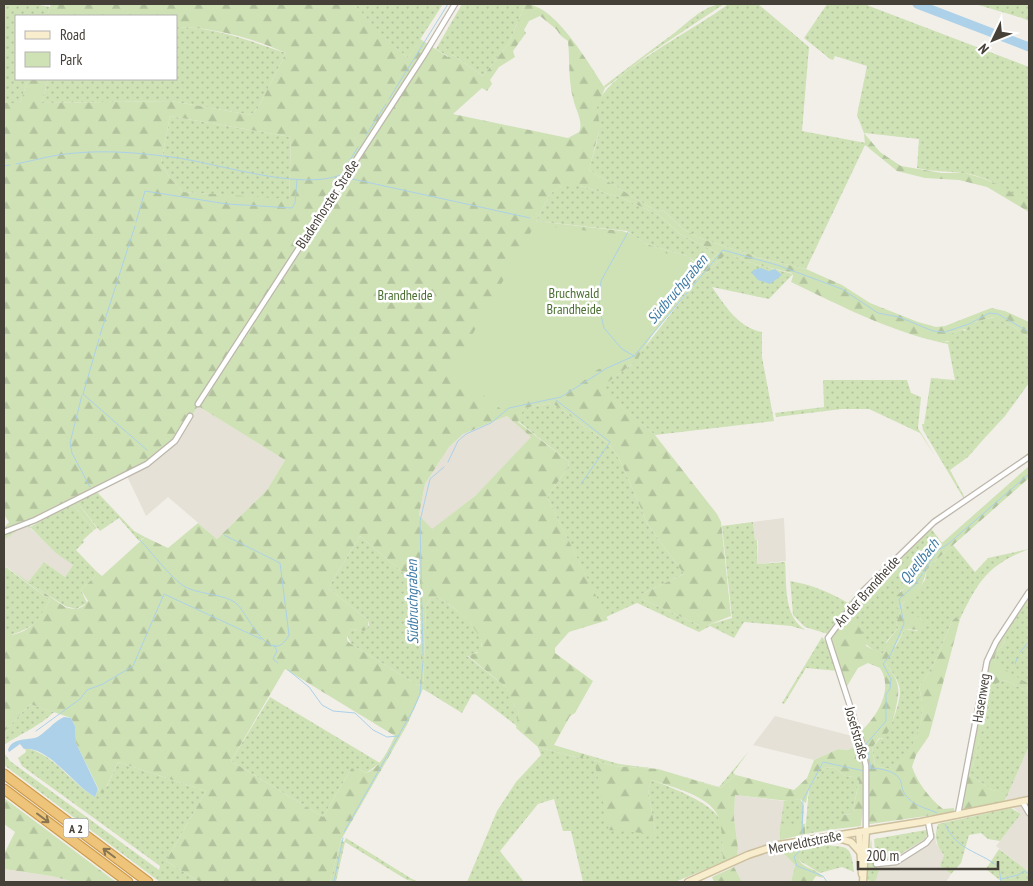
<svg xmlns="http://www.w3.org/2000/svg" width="1033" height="886" viewBox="0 0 1033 886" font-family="'PT Sans Narrow',sans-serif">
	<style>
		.residential { fill: #e6e1d7 }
		.grass { fill: url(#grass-dots) }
		.forest { fill: url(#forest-firs); fill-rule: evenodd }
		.green { fill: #cfe2b6 }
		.water { fill: #acd1e8 }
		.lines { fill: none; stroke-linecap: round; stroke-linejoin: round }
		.stream { stroke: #acd1e8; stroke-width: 1 }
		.river { stroke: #acd1e8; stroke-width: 9 }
		.street-casing { stroke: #bdb6ac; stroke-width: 7 }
		.secondary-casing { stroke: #ccbf9d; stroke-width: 9 }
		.highway-casing { stroke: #cb994a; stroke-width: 11 }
		.street { stroke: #fff; stroke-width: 4.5 }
		.secondary { stroke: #f8edcd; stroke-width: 6 }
		.highway { stroke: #edc479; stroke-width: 9 }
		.oneway { stroke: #887552 }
		.labels { text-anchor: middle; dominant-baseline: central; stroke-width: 5; stroke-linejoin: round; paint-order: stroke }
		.shield { fill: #fff; stroke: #7d7974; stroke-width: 1 }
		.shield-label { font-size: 12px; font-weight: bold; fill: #454038 }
		.street-label { font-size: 14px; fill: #454038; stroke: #fff }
		.park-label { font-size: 14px; fill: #4b7032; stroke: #fff }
		.water-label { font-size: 15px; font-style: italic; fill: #3e7ba4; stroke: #fff }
	</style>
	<defs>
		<pattern id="grass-dots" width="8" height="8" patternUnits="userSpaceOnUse" patternTransform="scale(1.25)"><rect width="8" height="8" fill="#cfe2b6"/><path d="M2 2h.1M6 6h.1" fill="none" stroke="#b3c39d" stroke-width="1.8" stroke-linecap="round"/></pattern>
		<pattern id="forest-firs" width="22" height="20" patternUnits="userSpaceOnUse" patternTransform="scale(1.25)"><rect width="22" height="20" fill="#cfe2b6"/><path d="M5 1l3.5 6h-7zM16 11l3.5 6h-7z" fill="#b3c39d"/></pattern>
	</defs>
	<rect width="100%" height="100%" fill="#f2efe9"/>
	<g class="residential">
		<path d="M198,406L285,460L267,490L217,539L168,497L146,516L127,476L162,455L175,442Z"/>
		<path d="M507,416L532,437L475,496L432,530L419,515L425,484L449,447L463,434Z"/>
		<path d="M784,518L786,561L757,564L758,540H755L753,522Z"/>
		<path d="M25,524L73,565L65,577L44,562L28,582L4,565V540Z"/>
		<path d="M775,716L856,737L860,743L848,750L838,749L814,760L753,745Z"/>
		<path d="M1029,746V799L1004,803Z"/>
		<path d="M735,795L784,801L780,845L737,858L738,848L734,818Z"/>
		<path d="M1029,800V872L996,846L1021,814L1010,805Z"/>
		<path d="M935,833L936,843L944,855L940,866L951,874L946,882H875L879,871L876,862L883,857L890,860Z"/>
		<path d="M777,848L778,853L785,855L795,865L791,882H742L732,863Z"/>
		<path d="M4,869L51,876L75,882H4Z"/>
	</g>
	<g class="grass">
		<path d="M4,4H34L50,7L47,16H16V79H28L20,103H4Z"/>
		<path d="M353,4H443L408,58C387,42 372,23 353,4Z"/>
		<path d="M462,4H525L509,43L483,76L453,55L449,57L436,49Z"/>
		<path d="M724,4L649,54L605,88L604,86C626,69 647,53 669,37C685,26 703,4 724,4Z"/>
		<path d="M728,4H758L809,47L802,131L866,143L806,269L767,260L702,239L683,229L663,210L658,212L589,170C592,156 599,140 599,126C600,120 596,112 597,107C603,74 702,26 728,4Z"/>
		<path d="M827,4H864L1029,67V205C1010,191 988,176 963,173C947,171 933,172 917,168L919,139L864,133L857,115L867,66L835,56L833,60L830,59L804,38Z"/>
		<path d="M975,4H1029V21L1022,18Z"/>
		<path d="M176,27C215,27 250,41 286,53L258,108L251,115L171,101L42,103L48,79H176Z"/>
		<path d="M170,116L291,137L289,200L183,192L170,178L161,163Z"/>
		<path d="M561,186H580L620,197L659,215L680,234L718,253L703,268L687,256L646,244L627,231L536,221L550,194Z"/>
		<path d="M724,256H734L754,264L793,274L769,299L712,287C726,307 738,327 762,332V357L774,421L655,435L599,388L631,365L704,271L707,273Z"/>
		<path d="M995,317L1014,327L1029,339V383L1005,416L982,441L968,457L950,470L965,498L1013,466L1029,452V455L965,499H964L923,430L922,424H924L931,378L955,380L948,344L943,343L944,341L948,342L951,339L952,333L962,329L965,331L974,322Z"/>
		<path d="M823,380H907L911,393L921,397L918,428L935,456L920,433L869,409H842L776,417L775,413L824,407Z"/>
		<path d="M552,403L608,443L621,462L648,525L684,574L642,594V599L699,625H708L732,618L722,526L753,522L755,540H757V564L785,562C787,586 783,615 805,630L791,626L744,622L734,638L710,626L699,632L637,603L606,617L547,497L568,468L569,462L518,421L524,408Z"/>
		<path d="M97,492L134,531L145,537L139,541L119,518L100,531L77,502Z"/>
		<path d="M72,504L94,530L83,540L84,542L76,550L96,571V575L81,590L87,603L76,609L65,606L28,582L44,562L65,577L73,565L56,553L30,527Z"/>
		<path d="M930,527L942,543C936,548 928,552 922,558C913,568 915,585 900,591L901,609L896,624L899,627L886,642V650L882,654C862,646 861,636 851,618L858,609L852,606Z"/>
		<path d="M360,536L421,588V677L419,686L351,644L347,635L352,629L364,631L369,625L368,620L328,588Z"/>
		<path d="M910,541L851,602L828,634L805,627L793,615L787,544L790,581C813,585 829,592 848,603Z"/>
		<path d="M953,545L975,572L988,558L1029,549C988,565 979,580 960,619L956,617L952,621L934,664L919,687C922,698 924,714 920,726C915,743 899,781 875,764L872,748L880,738L882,739C891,729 899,707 900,692C900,682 892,672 886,664L905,629L917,631L921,619L907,614L902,605L906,600L914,597L925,580L927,568Z"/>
		<path d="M4,566L50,600C38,622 32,629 7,636L4,635Z"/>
		<path d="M1029,596V684L1006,672L994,661L996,653L1005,642L1002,637Z"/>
		<path d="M436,597C450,602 490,634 480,651L467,656L507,688L511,702L519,710L517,726L475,694L472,695L462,713L423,689L426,606L431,598Z"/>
		<path d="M822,637L830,646L838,671L806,668L786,701L784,704L782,703Z"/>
		<path d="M1005,680L1029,692V746L1008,794L992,790L967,773L973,766L992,685Z"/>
		<path d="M270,697L380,763L366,773L359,769H351L323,817L231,761Z"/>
		<path d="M30,704L54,712C39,727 21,733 4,745V732Z"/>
		<path d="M538,747L583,759L584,754L619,764L658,769L719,787L749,751L733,773L736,775L720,788L658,769L613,766L594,760L655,830L648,789L652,780C669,787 715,803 721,822C724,834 722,849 723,862L675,882H583L571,831H563L554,799L538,804L500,851L524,882H467L497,811L516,782L541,755Z"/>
		<path d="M25,748C54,753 70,783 95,797L98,789L100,792L107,786L118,762L206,791L166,861L200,882H160L4,765V753L10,761L159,870L160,866L22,766L18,758L26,752Z"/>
		<path d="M834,767L845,776L854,777L859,780L853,811L850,815L844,814L836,829L805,834L809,788L824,768Z"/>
		<path d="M800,799L804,806L803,824L780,828L784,801Z"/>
		<path d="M1011,808L1021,814L1000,841L988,839L981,833L969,835L961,863L951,874L940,866L944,855C936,845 934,836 938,824Z"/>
		<path d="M926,830L928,833L925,839L890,860L883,857L876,862L874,839Z"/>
		<path d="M346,838L412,879L419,882L407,880L345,842L336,882H330L341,840L344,842Z"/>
		<path d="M871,838L873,861L879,871L875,882L867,880Z"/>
		<path d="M824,845C849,847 851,845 854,872L842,867L820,873L800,861L798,857L804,847Z"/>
		<path d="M999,849L1029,872V882H1002L986,869Z"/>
	</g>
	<g class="forest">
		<path d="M51,4H353C372,22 387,42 408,58L420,39L448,57L453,55L483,76L509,43L525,4C555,4 589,64 605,88L597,107L600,127L589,170L658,212L663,210L683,229L702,239L767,260L806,269L842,285L870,303L918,322L936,327L945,326L991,308L1005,311L1029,322V339L1014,327L994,317L974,322L969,330L962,329L952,333V341H944L943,343C889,331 841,306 791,282L793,276L792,273L754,264L734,256H724L707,273L704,271L653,334L636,361L600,388L655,435L717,514L721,522L731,616L708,625H699L642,599V594L684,574L648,525L621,462L608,443L552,403L524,408L518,422L569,462L568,468L547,497L608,620L569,632L555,648V653L593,681L575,713L570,716L554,745L584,754L583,759L538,747L516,728L519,710L509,700L507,688L467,655L477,653L482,646C481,629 452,603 436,597L431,598L426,606L423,689L407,725L341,840L330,882H200L166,861L206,791L118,762L103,794L100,792L76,743L75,726L71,718L30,704L4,732V635C27,637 40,618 50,600L4,565L65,607C74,610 82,610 88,601L81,590L96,575V571L102,576L145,537L168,548L198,523L217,539L267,490L285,460L198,406L175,442L162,455L77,502L97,528L94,530L72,504L33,524L30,526L31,529L25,525L4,540V528L9,522L4,515V103H20L28,79H48L42,103L171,101L251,115L258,108L286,53C252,38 213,27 176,27V16H47ZM540,16L556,29L561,36L568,41C570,60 568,79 573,98C575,109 584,122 579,132L568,138L453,114L482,88L487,91L492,84L490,80L499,67L515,57L513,51L526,33L524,30L529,21ZM170,116L291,137L289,199L183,192L170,178L161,163ZM561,186H580L620,197L659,215L680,234L718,253L702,269L687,256L646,244L632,234L622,231L536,221L550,194ZM507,416L531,437L475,496L432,529L419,515L425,484L449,447L463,434ZM360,536L421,588V677L419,686L351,644C344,639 347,635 352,629L364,631L368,628V620L328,588ZM285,669L395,736C388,750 381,767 366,773L355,767L351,769L323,817L231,761Z"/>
		<path d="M864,133L880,152L901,166L942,173H965L982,178L1002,186L1029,204V212L987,187L959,180L925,178L897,171L865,145Z"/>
		<path d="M1029,466V478L927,568C925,578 920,593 912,599C907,602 905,599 902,605C907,617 919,614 924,623L919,630L905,629L895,646L898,654L886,664C901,683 900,690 895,712C892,723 891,730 884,738H879L872,748L875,764C899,781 915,742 920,725C924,714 922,698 919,687L934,664L952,621L956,617L960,619L929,736L916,755L912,767C918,783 929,798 943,809L954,808V812L870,824L867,822L868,775L861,731C877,717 894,689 880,668L868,663L858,668L846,688L830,640L833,630L852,606L858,609L851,618L861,629L867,643L866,646L882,654L886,650L882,648L899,627L896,624L901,609L893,606C894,593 905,591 911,581L908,573Z"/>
		<path d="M1002,637L1005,642L996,653L994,661C1005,670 1016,677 1029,684V692L1005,680L993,685L973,766L969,771L988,663Z"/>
		<path d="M860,743L866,778L861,826L836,829L842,814L850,815L853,811L859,781L854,777L845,776L834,767L824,768L809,788L806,803L800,799L788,801L735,795L734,818L738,848L737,856L723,862C722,849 723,834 720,822C715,796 673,788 652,780L648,789L655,830L654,834L609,830L594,760L613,766L658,769L720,788L736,775L794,790L807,778L814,760L838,749L848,750Z"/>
		<path d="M967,773L992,790L1006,792L1008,794L1004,802L961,810Z"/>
		<path d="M4,798L116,882H75L51,876L4,869V854L15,832L4,824Z"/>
		<path d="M800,823L805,824V834L780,840V828Z"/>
		<path d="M805,841L806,846L798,857C802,870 817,867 823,878L816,876L812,882H791L795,865L785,855L778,853L777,848Z"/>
		<path d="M734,867L742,882H714L712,877Z"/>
	</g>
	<path class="green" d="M535,225L627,235L647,248L680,257L699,275L631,355L597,370L581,383L554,397L520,402L502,410L452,370Z"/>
	<g class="water">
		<path d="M761,268L769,271L775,269L782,275L770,284L758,280L752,273L753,270Z"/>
		<path d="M64,717L71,718L75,726L76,743L98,789L95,797C74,786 49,746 24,749L20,744L9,752L8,750C12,738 26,740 35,738C44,735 54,721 64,717Z"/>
	</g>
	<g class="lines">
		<g class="stream">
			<path d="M389,99L448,4"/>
			<path d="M366,135L386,104"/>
			<path d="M16,164C36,160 56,154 76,153C107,150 141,153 171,157C218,163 298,191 341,175L358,147"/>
			<path d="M4,166L10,165"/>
			<path d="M348,178L530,218"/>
			<path d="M136,222L145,191L227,204L292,208L295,203L297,180"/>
			<path d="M628,232L601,281L599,307L604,328L622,349L634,356"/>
			<path d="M100,335L135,226"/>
			<path d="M99,339L83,394L147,450"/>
			<path d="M82,395L70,443L72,453L90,487"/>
			<path d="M556,400L610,442L581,484"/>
			<path d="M448,462L458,441L466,434L491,423L509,408L561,397L607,368L634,356L723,250L777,265L842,289L878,313L899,317L933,331L945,332L969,324L989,313L998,314L1029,332"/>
			<path d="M140,540C154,555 167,573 182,585C196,595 225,593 237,604C247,613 271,670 289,635L280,563L224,535"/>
			<path d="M274,645L277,651L273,659L278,663"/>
			<path d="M1020,652L1029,642"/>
			<path d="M423,655L420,521L430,479L444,467"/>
			<path d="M1015,664L1017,658"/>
			<path d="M288,670L309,687L322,705L333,711L355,713L373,730L387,737L399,736"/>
			<path d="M36,731L80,699L87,690L103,684L133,666L164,594L261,639"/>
			<path d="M872,768C882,769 898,771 901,782C902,788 903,794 909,799C915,806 929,809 937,813"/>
			<path d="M869,770L871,768L866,744L886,721V694L890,689L891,679L883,664L891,654L904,624L899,599L915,585L937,551L948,544L1029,474"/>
			<path d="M945,824C957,851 979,851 999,867L1001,882"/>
			<path d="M344,832L413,710L420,694L423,661"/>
			<path d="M802,834L803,800L823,762L864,771"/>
			<path d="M800,846L801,849L794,857L797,866L823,876L827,882"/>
			<path d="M1001,879L1018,875L1024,871L1029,874"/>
			<path d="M334,882L343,838"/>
		</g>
		<path class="river" d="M917,4L1029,47"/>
		<defs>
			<g id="street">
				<path d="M198,404L424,55L455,4"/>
				<path d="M4,532L35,520L147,464L175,441L190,416"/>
				<path d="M1022,801L1029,813"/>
				<path d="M958,814L987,661L996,642L1029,592"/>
				<path d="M866,831V766L861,740L828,638L863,591L934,522L1029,457"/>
				<path d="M876,864L896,862L926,843L931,837L928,821"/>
			</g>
			<g id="secondary">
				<path d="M859,832L862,874"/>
				<path d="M835,837L851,842L860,852"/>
				<path d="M688,882L748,855L778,845L921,822L1029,800"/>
				<path d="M863,882L866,831"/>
			</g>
			<g id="highway">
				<path d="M4,774L148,882"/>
				<path d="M4,789L128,882"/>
			</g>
		</defs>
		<use href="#street" class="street-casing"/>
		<use href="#secondary" class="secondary-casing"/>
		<use href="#highway" class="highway-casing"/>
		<use href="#street" class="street"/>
		<use href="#secondary" class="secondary"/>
		<use href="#highway" class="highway"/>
	</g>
	<defs><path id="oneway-shaft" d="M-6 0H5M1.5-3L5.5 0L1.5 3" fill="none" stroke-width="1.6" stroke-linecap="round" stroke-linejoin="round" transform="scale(1.25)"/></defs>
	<g class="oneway">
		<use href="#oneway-shaft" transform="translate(43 818) rotate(37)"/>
		<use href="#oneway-shaft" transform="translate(109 853) rotate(-143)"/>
	</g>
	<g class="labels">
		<rect class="shield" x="63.5" y="818.5" width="25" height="19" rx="4"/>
		<g class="shield-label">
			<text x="76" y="828">A 2</text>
		</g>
		<g class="street-label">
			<text transform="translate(327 204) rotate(-57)">Bladenhorster Straße</text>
			<text transform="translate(867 591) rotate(-48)">An der Brandheide</text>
			<text transform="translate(981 698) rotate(-81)">Hasenweg</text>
			<text transform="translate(857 733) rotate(74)">Josefstraße</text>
			<text transform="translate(805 842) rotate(-11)">Merveldtstraße</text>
		</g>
		<g class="park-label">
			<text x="574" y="293">Bruchwald<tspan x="574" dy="16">Brandheide</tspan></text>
			<text x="405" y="295">Brandheide</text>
		</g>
		<g class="water-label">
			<text transform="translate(677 289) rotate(-50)">Südbruchgraben</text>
			<text transform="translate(919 561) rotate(-51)">Quellbach</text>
			<text transform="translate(412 602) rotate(-91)">Südbruchgraben</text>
		</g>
	</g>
	<rect width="1033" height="886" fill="none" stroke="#454038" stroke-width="10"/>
	<rect x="15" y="15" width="162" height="65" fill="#ffffff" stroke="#b5b3af"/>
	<rect x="25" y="31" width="25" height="8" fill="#f8edcd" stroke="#b5b3af"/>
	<text x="60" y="40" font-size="15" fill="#454038">Road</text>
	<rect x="25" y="52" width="25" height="15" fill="#cfe2b6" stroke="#b5b3af"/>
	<text x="60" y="65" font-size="15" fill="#454038">Park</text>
	<g transform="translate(993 40) rotate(227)" stroke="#ffffff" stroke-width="4" paint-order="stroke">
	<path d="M0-4L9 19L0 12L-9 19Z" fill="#454038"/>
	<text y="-8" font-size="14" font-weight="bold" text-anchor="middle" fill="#454038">N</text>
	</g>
	<path d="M858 861v8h140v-8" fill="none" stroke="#454038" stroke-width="2.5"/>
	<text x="866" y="861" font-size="15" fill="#454038" stroke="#ffffff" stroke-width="4" paint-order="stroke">200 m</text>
</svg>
